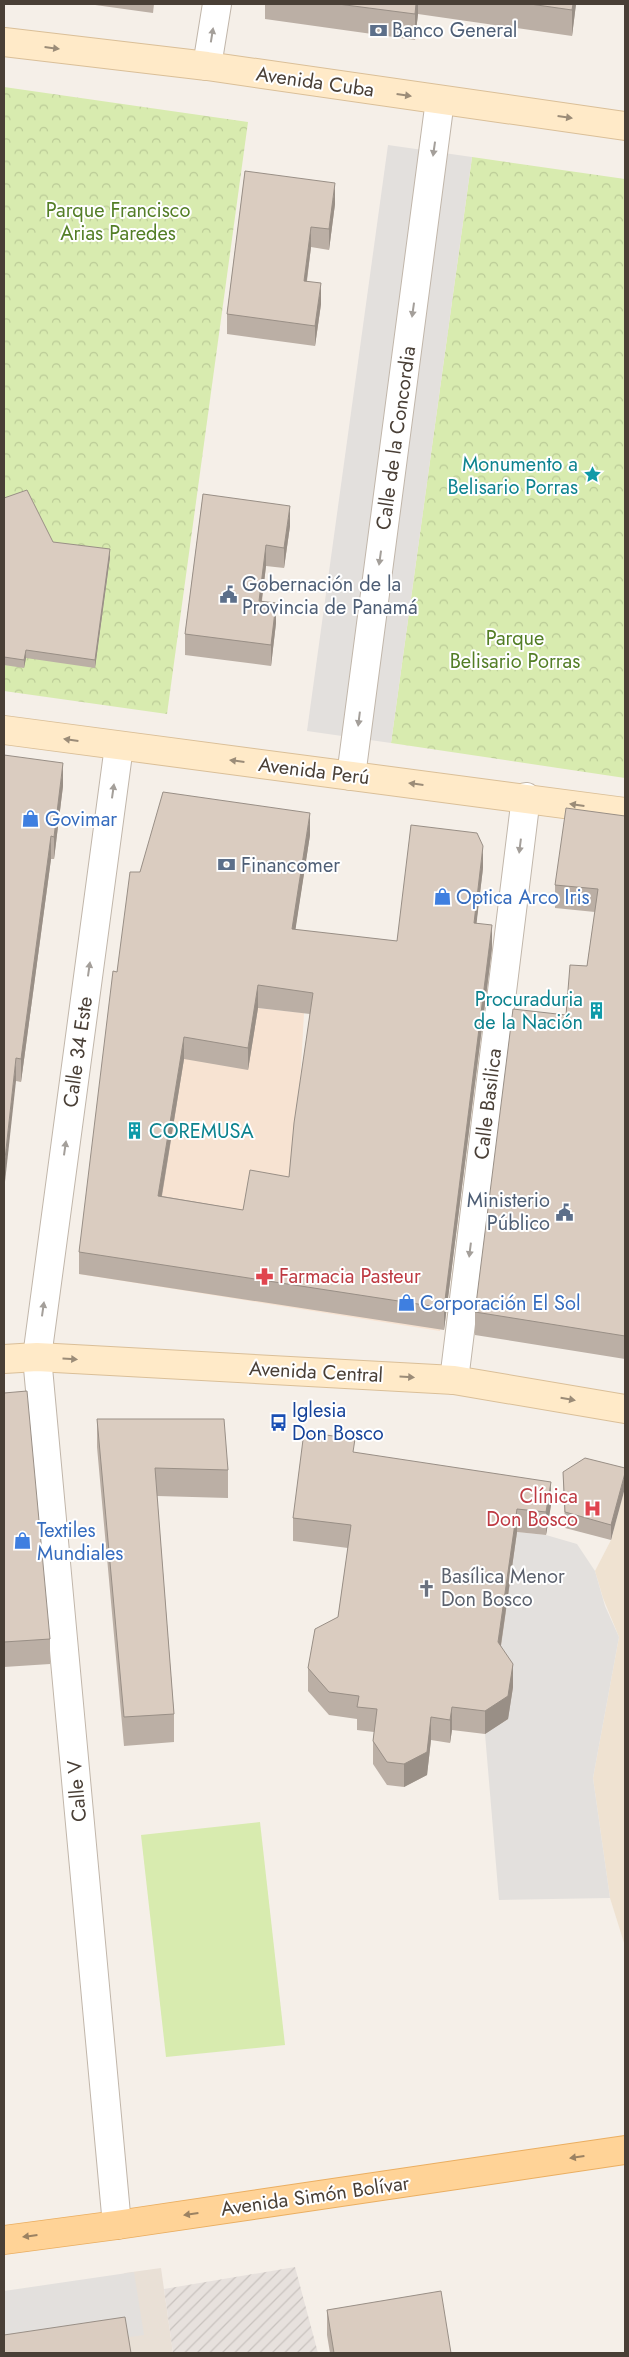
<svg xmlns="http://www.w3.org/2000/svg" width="629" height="2357" viewBox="0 0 629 2357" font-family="Jost,sans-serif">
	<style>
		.residential { fill: #e9e0d6 }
		.commercial { fill: #f7e3d2 }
		.industrial { fill: url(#industrial-furrows) }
		.education { fill: #efe2d1 }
		.park { fill: url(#park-crowns) }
		.pitch { fill: #d8ebaf }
		.parking { fill: #e3e0dd }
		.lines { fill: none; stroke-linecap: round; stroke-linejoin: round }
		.street-casing { stroke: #c1b6aa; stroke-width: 30 }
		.secondary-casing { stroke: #dabf98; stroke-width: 30 }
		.primary-casing { stroke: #eaae61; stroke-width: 30 }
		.street { stroke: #fff; stroke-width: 28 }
		.secondary { stroke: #ffeac8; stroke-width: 28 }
		.primary { stroke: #ffd397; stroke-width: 28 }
		.wall { fill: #bbafa5; fill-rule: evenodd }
		.shaded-wall { fill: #998f86 }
		.building { fill: #daccc0; stroke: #998f86; fill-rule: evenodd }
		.oneway { fill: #a49f9a }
		.oneway2 { fill: #9b8c78 }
		.oneway3 { fill: #9b8262 }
		.labels { text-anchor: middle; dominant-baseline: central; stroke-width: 4; stroke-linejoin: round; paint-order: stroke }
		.service-label { font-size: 20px; fill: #4e5e75; stroke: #fff; text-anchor: start }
		.street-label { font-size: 20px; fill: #493f36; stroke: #fff }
		.park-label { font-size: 20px; fill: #537e26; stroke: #fff }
		.culture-label { font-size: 20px; fill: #0d838f; stroke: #fff; text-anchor: end }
		.shop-label { font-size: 20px; fill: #366cbe; stroke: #fff; text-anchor: start }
		.health-label { font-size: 20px; fill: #be3a42; stroke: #fff; text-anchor: start }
		.transit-label { font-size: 20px; fill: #164399; stroke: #fff; text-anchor: start }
		.worship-label { font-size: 20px; fill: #5b616d; stroke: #fff; text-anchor: start }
	</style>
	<defs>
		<pattern id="industrial-furrows" width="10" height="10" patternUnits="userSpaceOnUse" patternTransform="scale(1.25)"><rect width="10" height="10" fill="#e7e1dd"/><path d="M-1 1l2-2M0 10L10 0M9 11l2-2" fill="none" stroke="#c8c2be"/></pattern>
		<pattern id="park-crowns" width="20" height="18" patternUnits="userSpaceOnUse" patternTransform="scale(1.25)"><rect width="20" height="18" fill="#d8ebaf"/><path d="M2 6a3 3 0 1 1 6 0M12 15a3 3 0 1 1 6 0" fill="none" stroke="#bbcb97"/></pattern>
	</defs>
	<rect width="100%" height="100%" fill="#f5efe8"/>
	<path class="residential" d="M161,2268L173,2353H4L125,2273Z"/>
	<path class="commercial" d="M113,993L304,1013L298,1121L460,1176L440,1331L79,1274Z"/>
	<path class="industrial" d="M295,2267L318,2353H173L164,2289Z"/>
	<path class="education" d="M625,1488V1946L610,1898L593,1778L619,1637L603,1598L595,1571L611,1540Z"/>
	<g class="park">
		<path d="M4,87L248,122L167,714L4,691Z"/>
		<path d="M472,157L625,179V778L391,743Z"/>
	</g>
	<path class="pitch" d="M260,1822L285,2045L166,2057L141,1835Z"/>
	<g class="parking">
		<path d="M388,145L472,157L391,743L307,731Z"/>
		<path d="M517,1532L546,1535L577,1544L595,1571L605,1606L619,1637L593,1778L610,1898L499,1900L485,1734L508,1719L498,1665Z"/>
		<path d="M134,2272L144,2335L19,2353H4V2291Z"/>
	</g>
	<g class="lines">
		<defs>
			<g id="street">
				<path d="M207,66L217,4"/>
				<path d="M351,776L440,100"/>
				<path d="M454,1380L526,797"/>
				<path d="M117,2225L37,1357L119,746"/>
			</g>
			<g id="secondary">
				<path d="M4,42L207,66L625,126"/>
				<path d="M4,730L625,812"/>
				<path d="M4,1359L37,1357L454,1380L625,1409"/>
			</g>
			<path id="primary" d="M4,2240L117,2225L625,2150"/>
		</defs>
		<use href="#street" class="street-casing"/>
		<use href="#secondary" class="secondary-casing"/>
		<use href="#primary" class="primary-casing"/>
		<use href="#street" class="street"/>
		<use href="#secondary" class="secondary"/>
		<use href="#primary" class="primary"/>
	</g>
	<g class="wall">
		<path d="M88,4H154L153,13Z"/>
		<path d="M265,4H576L572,36L418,14L415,40L265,19Z"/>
		<path d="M245,171L335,204L329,250L311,247L307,281L321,304L315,346L227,334V314Z"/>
		<path d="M203,494L290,526L284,568L266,566L262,601L276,623L271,666L185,655V634Z"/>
		<path d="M4,498L53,542L110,557L95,668L26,658L24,668L4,665Z"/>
		<path d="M4,755L63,786L54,859H51L21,1082L16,1081Z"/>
		<path d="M625,816V1359L475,1335V1312L566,1015L587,966L595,912L555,908V885Z"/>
		<path d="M310,835L295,930L397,941L483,868L476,924L492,948L444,1330L79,1274V1252L117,972L140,872ZM258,1008L310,1014L289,1177L243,1210L162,1196L184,1059L248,1070Z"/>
		<path d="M4,1393L50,1639V1664L4,1667Z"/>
		<path d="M97,1419L228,1470V1498L157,1496L174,1714V1742L124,1746L97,1447Z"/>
		<path d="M355,1453L551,1505L546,1535L517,1532L501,1646L513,1687L508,1719L485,1734L452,1730L450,1743L431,1740L427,1775L404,1787L387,1785L373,1764V1741L374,1732L357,1730V1719L329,1715L308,1691V1668L338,1617L348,1548L293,1541V1518Z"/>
		<path d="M625,1468L611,1540L565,1528L563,1472Z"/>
		<path d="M327,2310L451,2353H330L327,2335Z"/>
	</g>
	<g class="shaded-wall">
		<path d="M416,4H418V14L415,40V14Z"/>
		<path d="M573,4H576L572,36V10Z"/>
		<path d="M335,183V204L329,250V229Z"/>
		<path d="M311,227V247L304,301V281Z"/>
		<path d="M321,283V304L315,346V326Z"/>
		<path d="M290,506V526L284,568V548Z"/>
		<path d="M266,545V566L259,621V601Z"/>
		<path d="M110,549V557L95,668V660Z"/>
		<path d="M276,603V623L271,666V645Z"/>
		<path d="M26,650V658L24,668V660Z"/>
		<path d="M63,763V786L54,859V837Z"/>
		<path d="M310,813V835L292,952V929Z"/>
		<path d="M51,836V859L21,1082V1059Z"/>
		<path d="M483,846V868L474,945V923Z"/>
		<path d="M492,925V948L444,1330V1308Z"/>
		<path d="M258,985V1008L248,1070V1048Z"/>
		<path d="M184,1037V1059L158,1218V1196Z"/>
		<path d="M16,1058V1081L4,1191V1168Z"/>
		<path d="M625,1473V1488L611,1540V1525Z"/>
		<path d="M551,1482V1505L546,1535V1512Z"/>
		<path d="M517,1509V1532L498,1665V1642Z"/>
		<path d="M513,1664V1687L508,1719L485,1734V1711Z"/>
		<path d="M452,1707V1730L450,1743V1720Z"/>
		<path d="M431,1717V1740L427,1775L404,1787V1764Z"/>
	</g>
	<g class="building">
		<path d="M338,4H416L415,14Z"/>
		<path d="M530,4H573L572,10Z"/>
		<path d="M245,171L335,183L329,229L311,227L304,281L321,283L315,326L227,314Z"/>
		<path d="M27,490L53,542L110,549L95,660L26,650L24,660L4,657V498Z"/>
		<path d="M203,494L290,506L284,548L266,545L259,601L276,603L271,645L185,634Z"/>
		<path d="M4,755L63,763L54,837L51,836L21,1059L16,1058L4,1168Z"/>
		<path d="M163,792L310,813L292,929L397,941L411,825L477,833L483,846L474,923L492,925L444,1308L79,1252L113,971L117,972L130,872H140ZM258,985L313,993L294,1123L289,1177L250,1170L243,1210L158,1196L184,1037L248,1048Z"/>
		<path d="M566,808L625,816V1336L475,1312L513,1009L566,1015L570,965L587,966L598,889L555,885Z"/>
		<path d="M27,1391L50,1639L4,1642V1393Z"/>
		<path d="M97,1419H224L228,1470L155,1468L174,1714L124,1717Z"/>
		<path d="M304,1432L355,1439L353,1452L551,1482L546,1512L517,1509L498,1642L513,1664L508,1696L485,1711L452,1707L450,1720L431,1717L427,1752L404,1764L387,1762L373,1741L377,1709L357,1707L359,1696L329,1692L308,1668L315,1629L338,1617L351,1525L293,1518Z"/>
		<path d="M585,1458L625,1468V1473L611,1525L565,1512L563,1472Z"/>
		<path d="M441,2291L451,2353H334L327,2310Z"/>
		<path d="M125,2317L131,2353H4V2335Z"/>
	</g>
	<defs><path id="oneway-solid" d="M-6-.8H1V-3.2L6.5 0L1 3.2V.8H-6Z" transform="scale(1.25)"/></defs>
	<g class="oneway">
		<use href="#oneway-solid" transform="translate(212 35) rotate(-81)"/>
		<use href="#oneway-solid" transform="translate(434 149) rotate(98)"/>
		<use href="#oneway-solid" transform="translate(413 310) rotate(98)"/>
		<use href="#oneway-solid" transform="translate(380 558) rotate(98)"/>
		<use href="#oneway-solid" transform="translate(359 719) rotate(97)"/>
		<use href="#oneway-solid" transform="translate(113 791) rotate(-82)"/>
		<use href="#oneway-solid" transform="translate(520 846) rotate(97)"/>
		<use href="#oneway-solid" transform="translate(89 969) rotate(-82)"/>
		<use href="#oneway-solid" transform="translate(65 1148) rotate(-82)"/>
		<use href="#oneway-solid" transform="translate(470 1250) rotate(97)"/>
		<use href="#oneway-solid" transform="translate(43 1309) rotate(-82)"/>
	</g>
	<g class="oneway2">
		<use href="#oneway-solid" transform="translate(52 48) rotate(7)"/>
		<use href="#oneway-solid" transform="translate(404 95) rotate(8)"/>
		<use href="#oneway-solid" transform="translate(565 117) rotate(8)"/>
		<use href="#oneway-solid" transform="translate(71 740) rotate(-172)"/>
		<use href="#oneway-solid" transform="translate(237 761) rotate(-173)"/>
		<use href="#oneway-solid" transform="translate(416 784) rotate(-173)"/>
		<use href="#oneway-solid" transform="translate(577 805) rotate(-172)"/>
		<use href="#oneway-solid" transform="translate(70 1359) rotate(3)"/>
		<use href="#oneway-solid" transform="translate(407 1377) rotate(3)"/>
		<use href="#oneway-solid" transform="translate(568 1399) rotate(10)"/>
	</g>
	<g class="oneway3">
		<use href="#oneway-solid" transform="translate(577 2157) rotate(172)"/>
		<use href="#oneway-solid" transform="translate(191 2214) rotate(172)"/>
		<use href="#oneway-solid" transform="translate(30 2236) rotate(173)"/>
	</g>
	<defs>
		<symbol id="bank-bare" viewBox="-9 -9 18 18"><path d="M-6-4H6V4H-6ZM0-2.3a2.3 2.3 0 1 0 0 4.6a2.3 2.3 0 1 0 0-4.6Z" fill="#5c6f8a" stroke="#fff" stroke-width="2.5" paint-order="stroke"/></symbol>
		<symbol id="sight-bare" viewBox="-9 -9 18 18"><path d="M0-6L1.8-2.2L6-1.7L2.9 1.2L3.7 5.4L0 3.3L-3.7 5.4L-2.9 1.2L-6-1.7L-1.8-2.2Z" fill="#0f9aa8" stroke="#fff" stroke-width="2.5" paint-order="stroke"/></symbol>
		<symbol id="civic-bare" viewBox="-9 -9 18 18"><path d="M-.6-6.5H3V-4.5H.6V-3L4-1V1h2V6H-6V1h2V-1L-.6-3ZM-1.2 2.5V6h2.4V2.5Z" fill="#5c6f8a" stroke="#fff" stroke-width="2.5" paint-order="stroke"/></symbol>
		<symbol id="shop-bare" viewBox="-9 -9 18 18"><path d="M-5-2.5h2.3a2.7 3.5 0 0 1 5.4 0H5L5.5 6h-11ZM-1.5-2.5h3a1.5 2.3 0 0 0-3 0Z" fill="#3f7fe0" stroke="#fff" stroke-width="2.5" paint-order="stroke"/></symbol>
		<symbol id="building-bare" viewBox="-9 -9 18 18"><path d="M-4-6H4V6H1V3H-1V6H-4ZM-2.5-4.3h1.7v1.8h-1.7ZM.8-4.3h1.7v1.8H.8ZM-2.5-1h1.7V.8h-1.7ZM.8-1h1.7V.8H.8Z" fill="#0f9aa8" stroke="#fff" stroke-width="2.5" paint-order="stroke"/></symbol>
		<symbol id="pharmacy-bare" viewBox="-9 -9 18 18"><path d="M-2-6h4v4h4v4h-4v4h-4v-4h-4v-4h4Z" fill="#e0444e" stroke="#fff" stroke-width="2.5" paint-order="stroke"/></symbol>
		<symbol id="bus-bare" viewBox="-9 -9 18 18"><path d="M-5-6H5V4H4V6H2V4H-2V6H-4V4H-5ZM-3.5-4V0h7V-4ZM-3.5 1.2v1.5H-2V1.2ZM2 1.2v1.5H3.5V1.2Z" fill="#1a4fb4" stroke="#fff" stroke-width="2.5" paint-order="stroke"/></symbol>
		<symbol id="hospital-bare" viewBox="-9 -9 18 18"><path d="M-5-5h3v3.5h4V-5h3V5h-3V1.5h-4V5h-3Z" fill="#e0444e" stroke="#fff" stroke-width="2.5" paint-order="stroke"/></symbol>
		<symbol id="church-bare" viewBox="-9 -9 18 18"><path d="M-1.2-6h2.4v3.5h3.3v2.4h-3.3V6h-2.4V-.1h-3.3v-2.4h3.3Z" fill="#6b7280" stroke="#fff" stroke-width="2.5" paint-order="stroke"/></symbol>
	</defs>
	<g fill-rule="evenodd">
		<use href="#bank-bare" x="366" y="18" width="25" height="25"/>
		<use href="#sight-bare" x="580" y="462" width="25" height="25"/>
		<use href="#civic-bare" x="216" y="582" width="25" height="25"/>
		<use href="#shop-bare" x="18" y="806" width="25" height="25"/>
		<use href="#bank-bare" x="214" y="852" width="25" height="25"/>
		<use href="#shop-bare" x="430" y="884" width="25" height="25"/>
		<use href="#building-bare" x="584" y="998" width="25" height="25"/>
		<use href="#building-bare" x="122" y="1118" width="25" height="25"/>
		<use href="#civic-bare" x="552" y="1200" width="25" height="25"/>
		<use href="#pharmacy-bare" x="252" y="1264" width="25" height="25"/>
		<use href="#shop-bare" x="394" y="1290" width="25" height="25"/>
		<use href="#bus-bare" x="266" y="1410" width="25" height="25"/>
		<use href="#hospital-bare" x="580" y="1496" width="25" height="25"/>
		<use href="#shop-bare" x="10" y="1528" width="25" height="25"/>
		<use href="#church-bare" x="414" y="1576" width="25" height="25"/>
	</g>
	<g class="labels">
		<g class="service-label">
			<text x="392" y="30">Banco General</text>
			<text x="242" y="584">Gobernación de la<tspan x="242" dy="23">Provincia de Panamá</tspan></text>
			<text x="241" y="865">Financomer</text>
			<text x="550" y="1200" text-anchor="end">Ministerio<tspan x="550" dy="23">Público</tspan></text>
		</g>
		<g class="street-label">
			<text transform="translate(315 82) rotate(8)">Avenida Cuba</text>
			<text transform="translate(396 438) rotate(-82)">Calle de la Concordia</text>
			<text transform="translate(314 771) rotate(7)">Avenida Perú</text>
			<text transform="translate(78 1052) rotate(-82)">Calle 34 Este</text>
			<text transform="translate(488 1104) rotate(-83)">Calle Basilica</text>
			<text transform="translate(316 1372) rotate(3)">Avenida Central</text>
			<text transform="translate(77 1791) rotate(-95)">Calle V</text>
			<text transform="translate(315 2196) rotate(-8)">Avenida Simón Bolívar</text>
		</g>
		<g class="park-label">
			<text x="118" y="210">Parque Francisco<tspan x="118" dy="23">Arias Paredes</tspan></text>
			<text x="515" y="638">Parque<tspan x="515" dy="23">Belisario Porras</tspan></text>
		</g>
		<g class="culture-label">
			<text x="578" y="464">Monumento a<tspan x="578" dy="23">Belisario Porras</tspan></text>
			<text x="583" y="999">Procuraduria<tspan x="583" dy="23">de la Nación</tspan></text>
			<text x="149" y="1131" text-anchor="start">COREMUSA</text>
		</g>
		<g class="shop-label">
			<text x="45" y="819">Govimar</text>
			<text x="456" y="897">Optica Arco Iris</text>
			<text x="420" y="1303">Corporación El Sol</text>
			<text x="37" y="1530">Textiles<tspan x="37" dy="23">Mundiales</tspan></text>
		</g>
		<g class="health-label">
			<text x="279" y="1276">Farmacia Pasteur</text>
			<text x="578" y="1496" text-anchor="end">Clínica<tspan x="578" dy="23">Don Bosco</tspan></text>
		</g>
		<g class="transit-label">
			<text x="292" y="1410">Iglesia<tspan x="292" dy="23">Don Bosco</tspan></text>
		</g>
		<g class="worship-label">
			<text x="441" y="1576">Basílica Menor<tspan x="441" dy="23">Don Bosco</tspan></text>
		</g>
	</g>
	<rect width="629" height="2357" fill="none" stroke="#493f36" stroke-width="10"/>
</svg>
